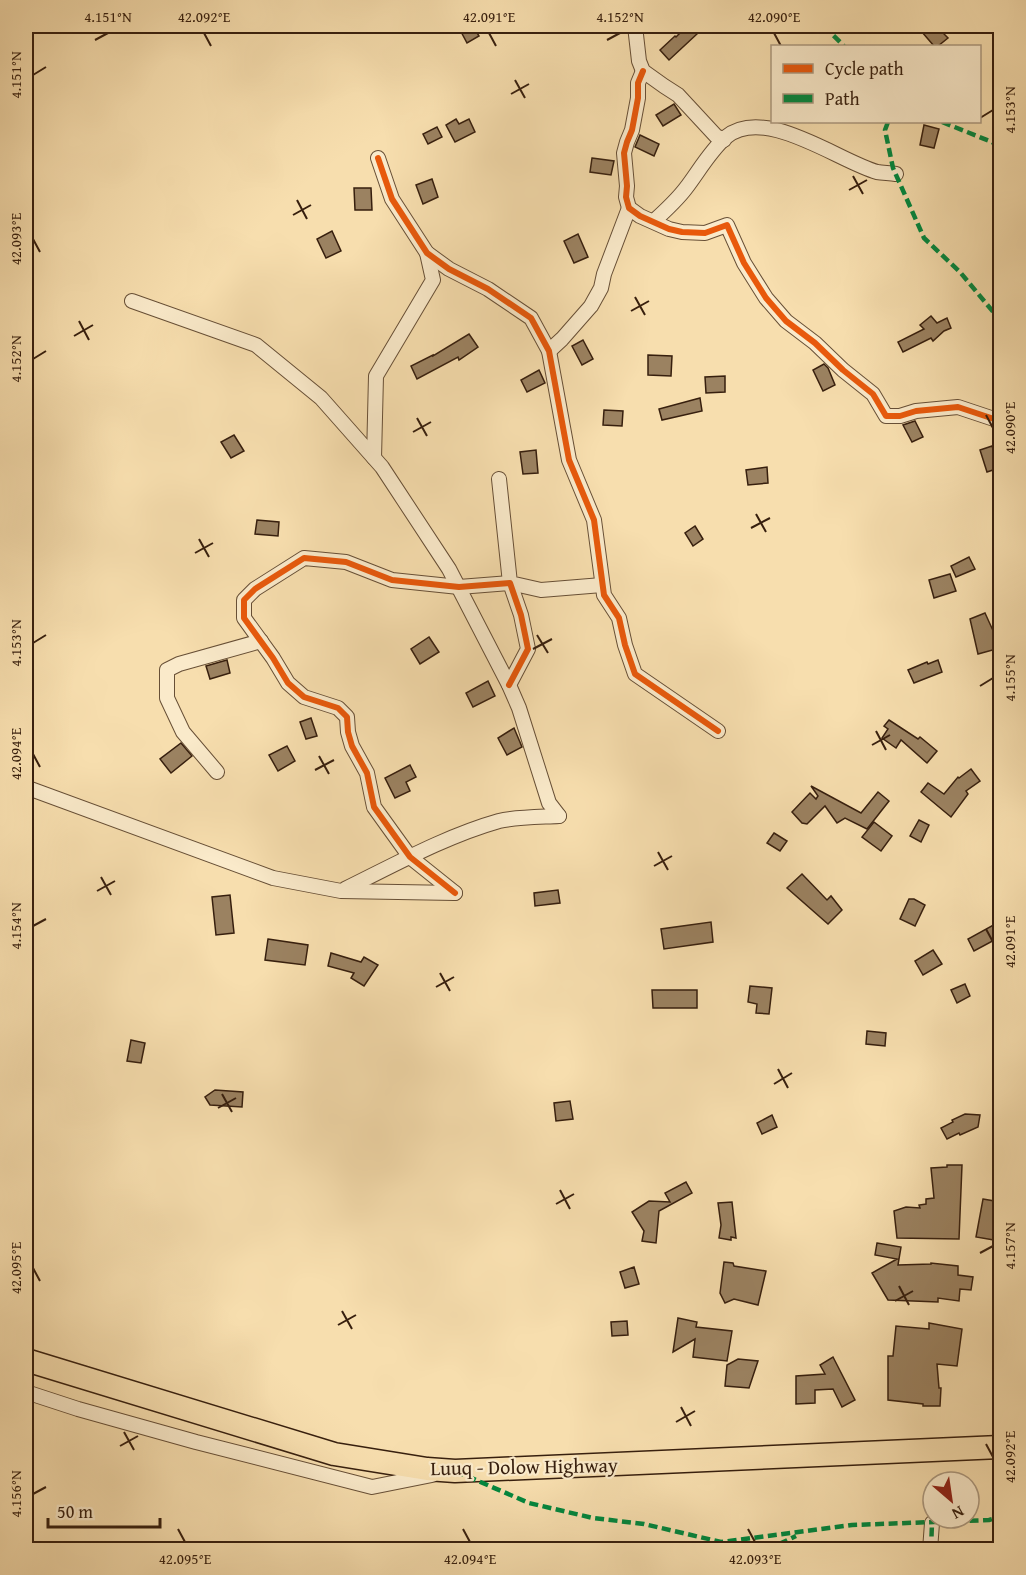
<svg xmlns="http://www.w3.org/2000/svg" width="1026" height="1575" viewBox="0 0 1026 1575" font-family="'Gentium Book Plus',serif">
	<style>
		.building { fill: #9b8261; stroke: #371f0e; stroke-width: 1.5 }
		.lines { fill: none; stroke-linecap: round; stroke-linejoin: round }
		.street-casing { stroke: #674f36; stroke-width: 16 }
		.primary-casing { stroke: #371f0e; stroke-width: 25 }
		.street { stroke: #faeaca; stroke-width: 14 }
		.primary { stroke: #f7deae; stroke-width: 22 }
		.quiet { stroke: #00873e; stroke-width: 4.5; stroke-dasharray: 9 4.5; stroke-linecap: butt }
		.cycleway-casing { stroke: #faeaca; stroke-width: 10 }
		.cycleway { stroke: #e8590c; stroke-width: 6 }
		.ticks { fill: none; stroke: #371f0e; stroke-width: 2 }
		.labels { text-anchor: middle; dominant-baseline: central; stroke-width: 4.5; stroke-linejoin: round; paint-order: stroke }
		.street-label { font-size: 20px; fill: #371f0e; stroke: #faeaca }
		.neatline { fill: none; stroke: #371f0e; stroke-width: 2 }
		.ticks-label { font-size: 15px; text-anchor: middle; fill: #371f0e }
	</style>
	<rect width="100%" height="100%" fill="#f7deae"/>
	<filter id="stains"><feTurbulence type="fractalNoise" baseFrequency=".00333" numOctaves="4"/><feColorMatrix values="0 0 0 0 .2 0 0 0 0 .09 0 0 0 0 .02 0 0 0 .5 -.17"/></filter>
	<radialGradient id="worn" r=".72"><stop offset=".6" stop-color="#630" stop-opacity="0"/><stop offset="1" stop-color="#630" stop-opacity=".3"/></radialGradient>
	<g class="building">
		<path d="M458,26H473L479,36L467,43Z"/>
		<path d="M687,26H691L698,33L669,60L660,50L675,36L676,37Z"/>
		<path d="M929,26H954L943,33L948,38L938,46H934L922,32Z"/>
		<path d="M674,104L681,115L663,126L656,115Z"/>
		<path d="M456,119L459,124L469,119L475,132L455,142L446,125Z"/>
		<path d="M924,125L939,129L934,148L920,145Z"/>
		<path d="M437,127L442,137L428,144L423,134Z"/>
		<path d="M640,135L659,144L654,156L635,147Z"/>
		<path d="M592,158L614,161L611,175L590,172Z"/>
		<path d="M432,179L438,197L423,204L416,185Z"/>
		<path d="M354,188H371L372,210H355Z"/>
		<path d="M332,231L341,251L326,258L317,239Z"/>
		<path d="M578,234L588,257L574,263L564,241Z"/>
		<path d="M931,316L937,323L947,318L951,328L944,331L933,341L931,338L903,352L898,342L924,329L920,325Z"/>
		<path d="M469,334L478,347L459,360L458,357L417,379L411,366L433,355V356Z"/>
		<path d="M583,340L593,359L582,365L572,346Z"/>
		<path d="M648,355L672,356L671,376L648,375Z"/>
		<path d="M824,364L828,368L835,385L823,391L813,370Z"/>
		<path d="M539,370L545,383L527,392L521,380Z"/>
		<path d="M725,376V392L706,393L705,377Z"/>
		<path d="M700,398L702,411L662,420L659,409Z"/>
		<path d="M604,410L623,411L622,426L603,425Z"/>
		<path d="M915,421L923,437L912,442L903,425Z"/>
		<path d="M234,435L244,451L231,458L221,442Z"/>
		<path d="M992,446L999,468L987,472L980,450Z"/>
		<path d="M536,450L538,473L523,474L520,452Z"/>
		<path d="M767,467L768,483L748,485L746,470Z"/>
		<path d="M257,520L279,522L278,536L255,534Z"/>
		<path d="M695,526L703,539L693,546L685,533Z"/>
		<path d="M969,557L975,569L956,577L951,566Z"/>
		<path d="M950,574L956,591L934,598L929,580Z"/>
		<path d="M985,613L995,635L1000,634V648L978,654L970,619Z"/>
		<path d="M429,637L439,652L420,664L411,649Z"/>
		<path d="M227,660L230,673L210,679L206,666Z"/>
		<path d="M938,660L942,672L914,683L908,670L927,662L928,664Z"/>
		<path d="M488,681L495,696L473,707L466,693Z"/>
		<path d="M311,718L317,736L306,739L300,722Z"/>
		<path d="M889,720L918,739L920,737L937,751L927,763L901,740L896,748L882,738L888,729L884,726Z"/>
		<path d="M514,728L522,747L507,755L498,738Z"/>
		<path d="M181,743L192,756L171,773L160,759Z"/>
		<path d="M287,746L295,761L278,771L269,755Z"/>
		<path d="M410,765L416,777L406,782L410,791L395,798L385,778Z"/>
		<path d="M971,769L980,781L966,791L968,794L951,817L921,792L928,783L944,794L958,777L959,778Z"/>
		<path d="M811,786L861,813L878,792L889,801L867,829L845,818L837,823L825,806L807,824L802,823L792,812L810,793L816,799L818,796Z"/>
		<path d="M919,820L929,825L921,842L910,836Z"/>
		<path d="M874,822L892,836L881,851L862,837Z"/>
		<path d="M774,833L787,841L780,851L767,843Z"/>
		<path d="M802,874L827,900L831,896L842,910L828,924L787,888Z"/>
		<path d="M558,890L560,903L535,906L534,893Z"/>
		<path d="M230,895L234,933L216,935L212,897Z"/>
		<path d="M909,899H914L925,905L915,926L900,919Z"/>
		<path d="M711,922L713,942L664,949L661,929Z"/>
		<path d="M997,923L1000,931V937L974,951L968,939Z"/>
		<path d="M268,939L308,945L305,965L265,960Z"/>
		<path d="M933,950L942,964L923,975L915,961Z"/>
		<path d="M331,953L361,962L364,957L378,965L364,986L351,978L354,973L328,966Z"/>
		<path d="M965,984L970,996L957,1003L951,990Z"/>
		<path d="M750,986L772,988L769,1014L756,1013L757,1004L748,1002Z"/>
		<path d="M652,990H697V1008H653Z"/>
		<path d="M867,1031L886,1033L885,1046L866,1044Z"/>
		<path d="M131,1040L145,1043L141,1063L127,1061Z"/>
		<path d="M215,1090L243,1092L242,1107L210,1105L205,1097Z"/>
		<path d="M570,1101L573,1119L556,1121L554,1103Z"/>
		<path d="M965,1114L980,1115L978,1127L960,1135L959,1133L947,1139L941,1128L953,1122L952,1120Z"/>
		<path d="M772,1115L777,1127L762,1134L757,1123Z"/>
		<path d="M947,1165H962L959,1239L897,1238L894,1211L906,1207L920,1208L919,1205L926,1204V1199L934,1198L931,1168L947,1167Z"/>
		<path d="M686,1182L692,1193L659,1211L656,1243L642,1241L644,1231L632,1212L649,1201L670,1202L665,1193Z"/>
		<path d="M983,1199L1000,1202V1241L976,1237Z"/>
		<path d="M732,1202L736,1238L731,1237V1240L719,1238L721,1225L718,1203Z"/>
		<path d="M877,1243L901,1247L898,1265L931,1264V1263L958,1266V1275L973,1277L971,1290L960,1289L959,1301L938,1298V1302L888,1300L872,1273L897,1259L875,1255Z"/>
		<path d="M724,1262L733,1263L734,1266L766,1271L758,1305L734,1299L725,1303L720,1293Z"/>
		<path d="M634,1267L639,1284L625,1288L620,1272Z"/>
		<path d="M678,1318L697,1322L696,1327L732,1331L727,1361L693,1357L695,1339L673,1352Z"/>
		<path d="M627,1321L628,1335L612,1336L611,1322Z"/>
		<path d="M929,1323L962,1329L957,1366L937,1364L939,1388H941L940,1406H923V1404L888,1400V1356H893L896,1326L929,1329Z"/>
		<path d="M833,1357L855,1400L842,1407L833,1389L815,1390V1403L796,1404V1376L825,1374L820,1365Z"/>
		<path d="M738,1359L758,1361L749,1388L725,1386L727,1365Z"/>
	</g>
	<g class="lines">
		<defs>
			<g id="street">
				<path d="M635,26L639,61L643,71L664,86L678,95L716,136L724,140"/>
				<path d="M643,71L638,83V98L632,130L627,142L624,153L627,186L626,197L629,208L640,216L669,229L682,232L705,233L727,225L744,263L766,298L786,321L815,343L843,370L873,394L886,416H900L916,411L958,407L1000,421"/>
				<path d="M378,158L392,199L427,253L449,269L488,289L531,318L549,351L569,460L594,520L604,595L619,618L625,645L635,674L718,731"/>
				<path d="M654,221C665,211 677,200 686,188C699,171 710,151 726,137C765,105 838,161 877,172C883,173 890,173 896,174"/>
				<path d="M132,301L256,345L321,398L382,467L449,569L509,685L519,708L549,803L559,816"/>
				<path d="M549,351L562,339L591,306L601,288L604,274L629,208"/>
				<path d="M374,458L376,376L433,280L427,253"/>
				<path d="M499,479L510,583L541,590L602,585"/>
				<path d="M217,772L183,732L167,698V670L179,664L261,641"/>
				<path d="M28,788L273,878L341,891L455,893"/>
				<path d="M345,889C394,865 446,836 499,821C515,817 541,817 559,816"/>
				<path d="M455,893L410,857L374,807L367,773L352,746L348,732L347,717L338,708L304,697L288,683L273,658L244,618V600L255,589L304,558L346,562L392,580L459,587L510,583L521,615L528,649L509,685"/>
				<path d="M26,1392L78,1409L196,1442L372,1487L432,1475"/>
				<path d="M930,1550L932,1523"/>
			</g>
			<path id="primary" d="M26,1360L334,1454L427,1469L455,1471L1000,1447"/>
		</defs>
		<use href="#street" class="street-casing"/>
		<use href="#primary" class="primary-casing"/>
		<use href="#street" class="street"/>
		<use href="#primary" class="primary"/>
		<g class="quiet">
			<path d="M824,26L844,46"/>
			<path d="M888,122L885,130L893,168L924,238L960,272L1000,320"/>
			<path d="M942,122L992,142L1000,147"/>
			<path d="M455,1471L529,1503L593,1518L644,1524L721,1542L852,1525L989,1520L1000,1517"/>
			<path d="M767,1550L796,1536"/>
			<path d="M931,1550L932,1523"/>
		</g>
		<defs>
			<g id="cycleway">
				<path d="M643,71L638,83V98L632,130L627,142L624,153L627,186L626,197L629,208L640,216L669,229L682,232L705,233L727,225L744,263L766,298L786,321L815,343L843,370L873,394L886,416H900L916,411L958,407L1000,421"/>
				<path d="M378,158L392,199L427,253L449,269L488,289L531,318L549,351L569,460L594,520L604,595L619,618L625,645L635,674L718,731"/>
				<path d="M455,893L410,857L374,807L367,773L352,746L348,732L347,717L338,708L304,697L288,683L273,658L244,618V600L255,589L304,558L346,562L392,580L459,587L510,583L521,615L528,649L509,685"/>
			</g>
		</defs>
		<use href="#cycleway" class="cycleway-casing"/>
		<use href="#cycleway" class="cycleway"/>
	</g>
	<path class="ticks" d="M204,33L211,46M489,33L496,46M774,33L781,46M95,40L108,33M607,40L620,33M33,75L46,67M515,80L525,98M511,94L529,84M980,118L993,110M853,176L863,194M849,190L867,180M297,200L307,219M293,215L311,205M33,239L40,252M635,297L645,315M631,311L649,301M79,321L89,340M74,336L93,325M33,359L46,351M986,415L993,428M417,418L427,436M413,432L431,422M756,514L766,532M751,528L770,518M199,539L209,557M195,553L213,543M537,635L548,653M33,643L46,635M533,649L552,639M980,686L993,678M876,731L886,750M872,745L890,735M33,754L40,767M319,756L329,774M315,770L334,760M658,852L668,870M654,866L672,856M101,877L111,895M97,891L115,881M33,926L46,919M986,929L993,942M440,973L450,991M436,987L454,977M778,1069L788,1088M774,1084L792,1073M222,1094L232,1112M218,1108L236,1098M560,1190L570,1209M556,1204L574,1194M980,1253L993,1246M33,1268L40,1281M899,1286L909,1305M895,1301L913,1291M342,1311L352,1329M338,1325L356,1315M681,1407L691,1426M676,1422L695,1411M124,1432L134,1450M986,1444L993,1457M120,1446L138,1436M33,1494L46,1487M178,1529L185,1542M463,1529L470,1542M748,1529L755,1542"/>
	<g class="labels">
		<g class="street-label">
			<text transform="translate(524 1466) rotate(-1)">Luuq - Dolow Highway</text>
		</g>
	</g>
	<rect width="1026" height="1575" fill="none" stroke="#f7deae" stroke-width="66"/>
	<rect x="771" y="45" width="210" height="78" fill="#faeaca" stroke="#ac997f" stroke-width="1.5"/>
	<rect x="783" y="64" width="30" height="9" fill="#e8590c" stroke="#ac997f" stroke-width="1.5"/>
	<text x="825" y="75" font-size="18" fill="#371f0e">Cycle path</text>
	<rect x="783" y="94" width="30" height="9" fill="#00873e" stroke="#ac997f" stroke-width="1.5"/>
	<text x="825" y="105" font-size="18" fill="#371f0e">Path</text>
	<g transform="translate(951 1500) rotate(151)"><circle r="28" fill="#faeaca" stroke="#ac997f" stroke-width="1.5"/>
	<path d="M0-4.5L10 22L0 15L-10 22Z" fill="#8f2418"/>
	<text y="-9" font-size="16" font-weight="bold" text-anchor="middle" fill="#371f0e">N</text>
	</g>
	<path d="M48 1518v9h112v-9" fill="none" stroke="#371f0e" stroke-width="3"/>
	<text x="57" y="1518" font-size="18" fill="#371f0e" stroke="#faeaca" stroke-width="4.5" paint-order="stroke">50 m</text>
	<rect x="33" y="33" width="960" height="1509" class="neatline"/>
	<g class="ticks-label">
		<text x="108" y="22">4.151°N</text>
		<text x="204" y="22">42.092°E</text>
		<text x="489" y="22">42.091°E</text>
		<text x="620" y="22">4.152°N</text>
		<text x="774" y="22">42.090°E</text>
		<text transform="translate(16 75) rotate(-90)" y="5">4.151°N</text>
		<text transform="translate(1010 110) rotate(-90)" y="5">4.153°N</text>
		<text transform="translate(16 239) rotate(-90)" y="5">42.093°E</text>
		<text transform="translate(16 359) rotate(-90)" y="5">4.152°N</text>
		<text transform="translate(1010 428) rotate(-90)" y="5">42.090°E</text>
		<text transform="translate(16 643) rotate(-90)" y="5">4.153°N</text>
		<text transform="translate(1010 678) rotate(-90)" y="5">4.155°N</text>
		<text transform="translate(16 754) rotate(-90)" y="5">42.094°E</text>
		<text transform="translate(16 926) rotate(-90)" y="5">4.154°N</text>
		<text transform="translate(1010 942) rotate(-90)" y="5">42.091°E</text>
		<text transform="translate(1010 1246) rotate(-90)" y="5">4.157°N</text>
		<text transform="translate(16 1268) rotate(-90)" y="5">42.095°E</text>
		<text transform="translate(1010 1457) rotate(-90)" y="5">42.092°E</text>
		<text transform="translate(16 1494) rotate(-90)" y="5">4.156°N</text>
		<text x="185" y="1564">42.095°E</text>
		<text x="470" y="1564">42.094°E</text>
		<text x="755" y="1564">42.093°E</text>
	</g>
	<rect width="100%" height="100%" filter="url(#stains)"/>
	<rect width="100%" height="100%" fill="url(#worn)"/>
</svg>
